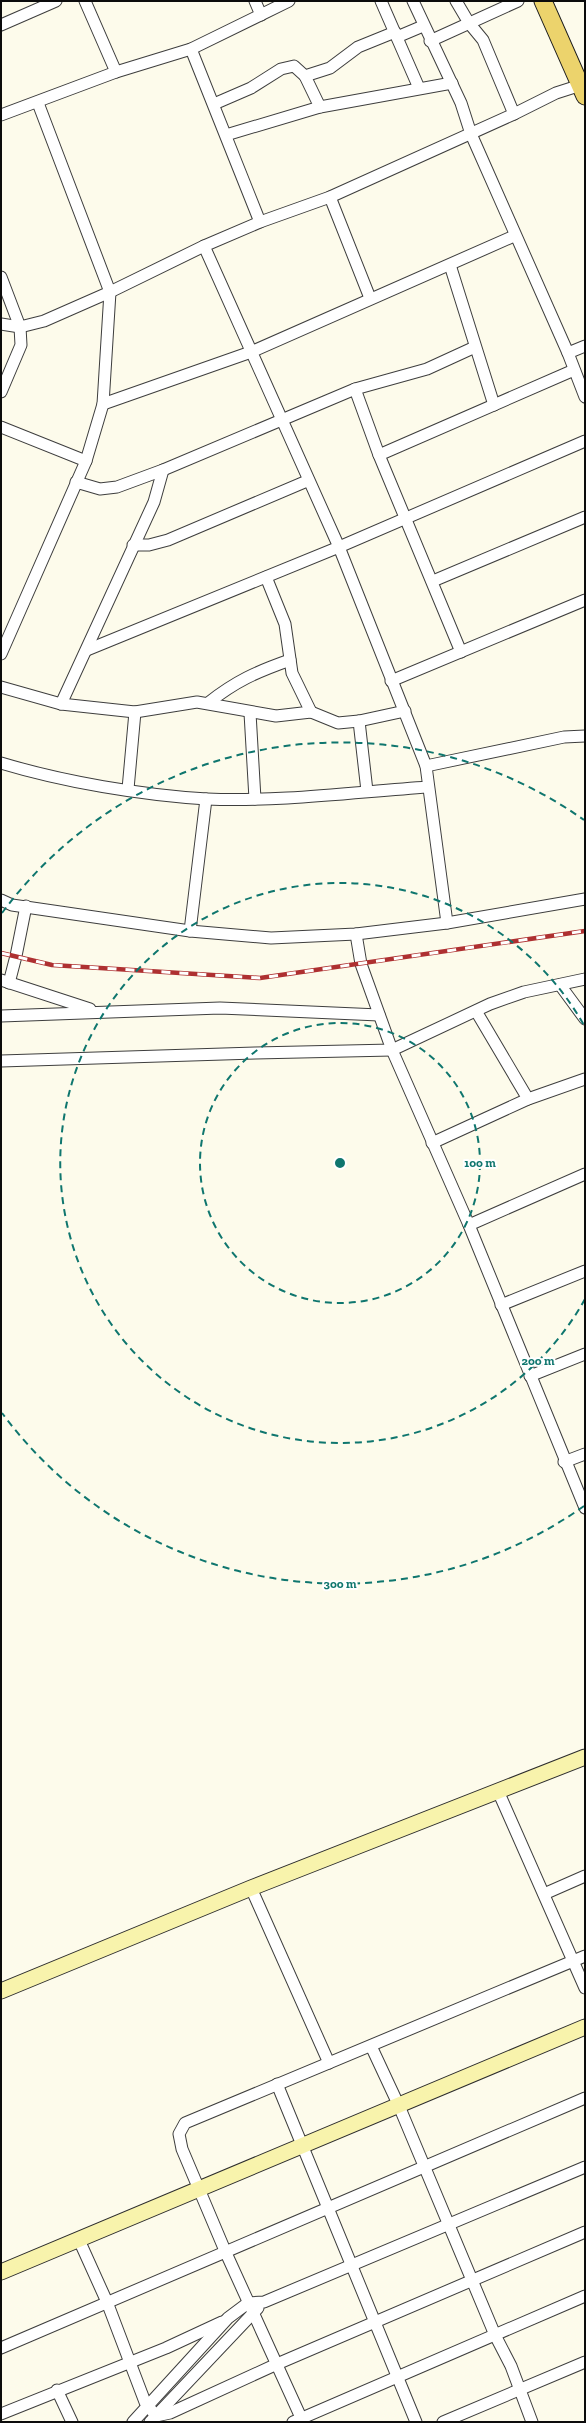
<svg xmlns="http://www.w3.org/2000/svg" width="586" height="2423" viewBox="0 0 586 2423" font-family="'Zilla Slab',serif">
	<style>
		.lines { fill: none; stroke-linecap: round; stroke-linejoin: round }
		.street-casing { stroke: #3e3e3e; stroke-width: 13 }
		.secondary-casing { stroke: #2d2d2d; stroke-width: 17 }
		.primary-casing { stroke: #1c1c1c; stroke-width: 19 }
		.street { stroke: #fff; stroke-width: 11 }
		.secondary { stroke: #f8f3ac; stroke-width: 15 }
		.primary { stroke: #ecd36c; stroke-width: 17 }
		.rail-casing { stroke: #ae3031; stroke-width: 4.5 }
		.rail { stroke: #fff; stroke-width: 3; stroke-dasharray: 9; stroke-linecap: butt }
		.ring { fill: none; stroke: #0f766e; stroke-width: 2; stroke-dasharray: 7 5 }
		.centre { fill: #0f766e; stroke: #fff; stroke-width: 2 }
		.ring-label { font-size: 12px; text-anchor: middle; font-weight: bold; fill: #0f766e; stroke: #fff; stroke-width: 4; stroke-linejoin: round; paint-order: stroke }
	</style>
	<rect width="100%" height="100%" fill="#fdfbeb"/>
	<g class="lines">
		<defs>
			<g id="street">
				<path d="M85,1L116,72"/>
				<path d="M255,1L261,15"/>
				<path d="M381,1L419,88"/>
				<path d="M413,1L461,103L471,134L568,353L585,397"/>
				<path d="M456,1L469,23L483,40L514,114"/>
				<path d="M1,25L56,1"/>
				<path d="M397,37L423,26"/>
				<path d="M430,41L518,1"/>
				<path d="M191,49L260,222"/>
				<path d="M305,76L330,68L358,47L395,32"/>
				<path d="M214,104L251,88L281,69L294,66L305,76L320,107"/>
				<path d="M1,115L116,72L191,49L289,1"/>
				<path d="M226,135L320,107L452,83"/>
				<path d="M330,197L370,298"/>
				<path d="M204,246L339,547L426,766L447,923"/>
				<path d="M450,265L494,405"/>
				<path d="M1,277L20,327L21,345L1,392"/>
				<path d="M1,324L20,327L44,321L110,292L204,246L260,222L330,197L514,114L556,93L581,85"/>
				<path d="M568,353L585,346"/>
				<path d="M355,389L379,455L461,652"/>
				<path d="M103,404L251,352L514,236"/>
				<path d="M1,427L86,461"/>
				<path d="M379,455L574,370"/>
				<path d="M76,482L100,489L117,487L163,470L355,389L427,369L475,347"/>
				<path d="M133,545H149L168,540L307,481"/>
				<path d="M266,577L285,624L292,673L311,712"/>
				<path d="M433,581L585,517"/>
				<path d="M87,650L339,547L585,441"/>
				<path d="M1,654L86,461L103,404L110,292L38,103"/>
				<path d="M391,681L585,600"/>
				<path d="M1,687L61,704L135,712L197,702L276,716L311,712L338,723L359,721L405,711"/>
				<path d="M208,703C236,681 256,672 290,660"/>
				<path d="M61,704L154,502L163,470"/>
				<path d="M250,713L255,799"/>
				<path d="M359,721L367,791"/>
				<path d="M1,763C64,782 141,795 207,799C280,802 355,792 428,787"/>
				<path d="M426,766L564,737L585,736"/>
				<path d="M128,789L135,712"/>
				<path d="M1,900L12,905L190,931L271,938L356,934L447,923L585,899"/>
				<path d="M190,931L206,799"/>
				<path d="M356,934L361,964L392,1050L469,1225L585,1508"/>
				<path d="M1,980L90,1009"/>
				<path d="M9,983L16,956L26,906"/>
				<path d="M560,985L585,1019"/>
				<path d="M476,1011L528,1099"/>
				<path d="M1,1016L220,1008L379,1015"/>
				<path d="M1,1061L255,1053L392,1050L490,1004L524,992L585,979"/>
				<path d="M432,1143L528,1099L585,1079"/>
				<path d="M469,1225L585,1174"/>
				<path d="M501,1305L585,1271"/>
				<path d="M530,1376L585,1354"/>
				<path d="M564,1462L585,1454"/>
				<path d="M498,1791L585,1988"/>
				<path d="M251,1888L329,2063"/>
				<path d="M544,1894L585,1876"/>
				<path d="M371,2046L399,2106L495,2335L511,2366L532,2422"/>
				<path d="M277,2084L416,2422"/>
				<path d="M79,2240L107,2302L145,2402L156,2416L170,2413L277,2364L585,2232"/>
				<path d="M1,2348L585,2098"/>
				<path d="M57,2390L72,2422"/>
				<path d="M1,2414L166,2348L222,2322"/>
				<path d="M133,2422L228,2318L248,2303L264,2302L585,2167"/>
				<path d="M150,2422L258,2308"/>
				<path d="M293,2422L585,2296"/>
				<path d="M303,2422L226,2253L182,2149L179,2134L185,2123L585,1956"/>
				<path d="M443,2422L585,2362"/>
			</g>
			<g id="secondary">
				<path d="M1,1991L251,1888L585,1757"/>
				<path d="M1,2272L585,2027"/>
			</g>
			<path id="primary" d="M543,1L585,96"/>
		</defs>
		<use href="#street" class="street-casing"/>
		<use href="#secondary" class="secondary-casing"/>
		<use href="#primary" class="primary-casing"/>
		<use href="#street" class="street"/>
		<use href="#secondary" class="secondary"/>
		<use href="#primary" class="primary"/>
		<defs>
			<path id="rail" d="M1,953L52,965L260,978L585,931"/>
		</defs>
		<use href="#rail" class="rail-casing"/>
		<use href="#rail" class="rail"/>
	</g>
	<g class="ring">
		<circle cx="340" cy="1163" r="140"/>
		<path d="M585 1299A280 280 0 1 1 585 1027"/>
		<path d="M584 1506A421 421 0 0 1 2 1413M2 913A421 421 0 0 1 584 820"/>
	</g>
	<circle cx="340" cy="1163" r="6" class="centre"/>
	<g class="ring-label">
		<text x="480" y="1167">100 m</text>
		<text x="538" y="1365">200 m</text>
		<text x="340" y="1588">300 m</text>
	</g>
	<rect width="586" height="2423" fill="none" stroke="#0b0b0b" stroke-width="4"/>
</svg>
